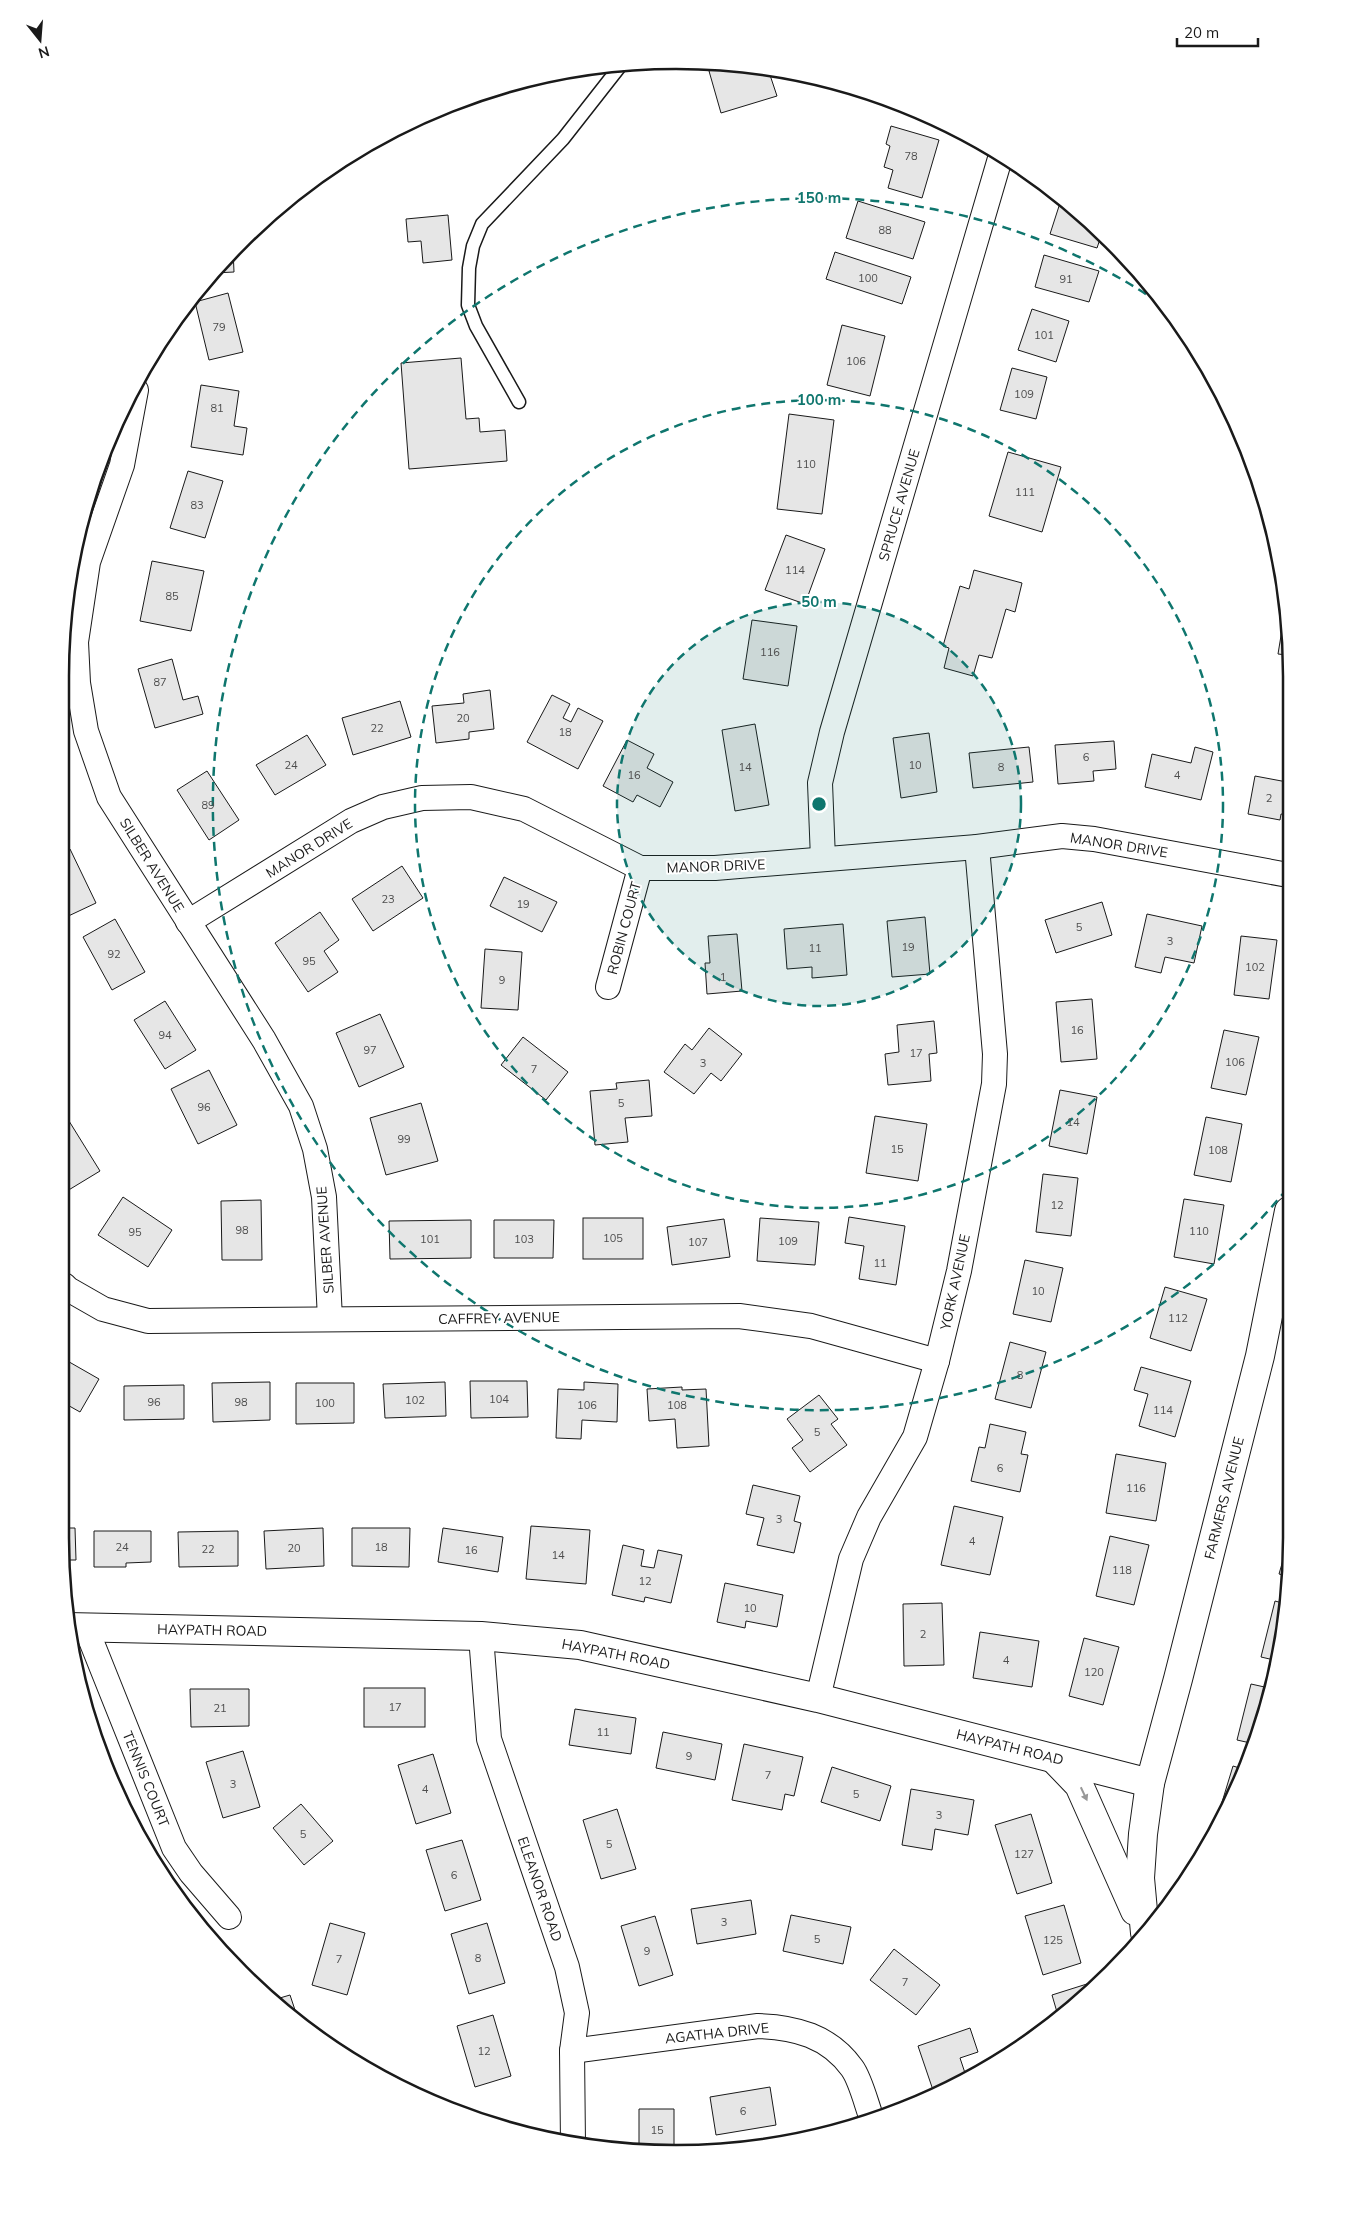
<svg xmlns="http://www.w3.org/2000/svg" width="1352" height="2214" viewBox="0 0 1352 2214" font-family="Mulish,sans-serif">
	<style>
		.building { fill: #e6e6e6; stroke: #1a1a1a }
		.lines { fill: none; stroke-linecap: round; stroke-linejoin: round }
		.service-casing { stroke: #1a1a1a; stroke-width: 15 }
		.minor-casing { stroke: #1a1a1a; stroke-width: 26 }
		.tertiary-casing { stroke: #1a1a1a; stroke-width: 30 }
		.service { stroke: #fff; stroke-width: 12 }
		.minor { stroke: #fff; stroke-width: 24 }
		.tertiary { stroke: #fff; stroke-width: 28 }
		.oneway { fill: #989898 }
		.ring { fill: none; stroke: #0f766e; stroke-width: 2.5; stroke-dasharray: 9 6 }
		.labels { text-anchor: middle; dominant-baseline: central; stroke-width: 4; stroke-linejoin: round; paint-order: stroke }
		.number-label { font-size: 11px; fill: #4d4d4d }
		.street-label { font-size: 14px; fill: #1a1a1a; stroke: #fff }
		.rim { fill: none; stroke: #1a1a1a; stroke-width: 2.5 }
		.centre { fill: #0f766e; stroke: #fff; stroke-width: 2.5 }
		.ring-label { font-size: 15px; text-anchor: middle; font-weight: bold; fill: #0f766e; stroke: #fff; stroke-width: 4; stroke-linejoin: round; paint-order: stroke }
	</style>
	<rect width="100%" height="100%" fill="#fff"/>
	<g class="building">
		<path d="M728,65L768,69L777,96L721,113L709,71Z"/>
		<path d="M891,126L939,140L922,198L888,188L893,170L884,167L890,146L886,144Z"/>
		<path d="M858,201L925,222L913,259L846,238Z"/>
		<path d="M1060,203L1071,207L1102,233L1097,248L1050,234Z"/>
		<path d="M448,215L452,260L423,263L421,241L408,242L406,219Z"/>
		<path d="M233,249L234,272L214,273Z"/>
		<path d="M835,252L911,277L902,304L826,279Z"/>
		<path d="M1044,255L1099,271L1089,302L1035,287Z"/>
		<path d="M228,293L243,352L209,360L195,302Z"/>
		<path d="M1032,309L1069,321L1056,362L1018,350Z"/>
		<path d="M842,325L885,336L870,396L827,385Z"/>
		<path d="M461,358L466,419L479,418L480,432L505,430L507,461L409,469L401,363Z"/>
		<path d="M1012,368L1047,377L1036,419L1000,410Z"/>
		<path d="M201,385L239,391L234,426L247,428L243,455L191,447Z"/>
		<path d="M789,414L834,420L822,514L777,509Z"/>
		<path d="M1008,452L1061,467L1042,532L989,516Z"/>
		<path d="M188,471L223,481L205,538L170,528Z"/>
		<path d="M786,535L825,549L805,604L765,590Z"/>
		<path d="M152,561L204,571L191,631L140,621Z"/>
		<path d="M974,570L1022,583L1015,612L1006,609L992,658L979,655L973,676L944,668L949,648L943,646L960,586L969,589Z"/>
		<path d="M1287,599V655L1278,654Z"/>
		<path d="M752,620L797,626L788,686L743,679Z"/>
		<path d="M172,659L183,700L198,696L203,714L155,728L138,669Z"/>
		<path d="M490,690L494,729L469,732V739L436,743L432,706L464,703L463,694Z"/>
		<path d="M552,695L570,704L563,718L571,722L578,708L603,721L578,769L527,742Z"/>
		<path d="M400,701L411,737L353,755L342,718Z"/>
		<path d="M755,724L769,805L735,811L722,730Z"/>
		<path d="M929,733L937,792L901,798L893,738Z"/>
		<path d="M307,735L326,765L275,795L256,765Z"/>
		<path d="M627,740L654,754L647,768L673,782L660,807L637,795L633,802L603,786Z"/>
		<path d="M1114,741L1116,769L1093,771L1094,781L1058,784L1055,745Z"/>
		<path d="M1029,747L1033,782L973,788L969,753Z"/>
		<path d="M1195,747L1213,752L1201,800L1145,787L1152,754L1191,763Z"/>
		<path d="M207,771L239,820L209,840L177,790Z"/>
		<path d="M1255,776L1287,782L1288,815L1281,814L1280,820L1248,814Z"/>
		<path d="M70,849L96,903L62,919V853Z"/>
		<path d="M402,866L423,898L373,931L352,899Z"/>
		<path d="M504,877L557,902L542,932L490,906Z"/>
		<path d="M1102,902L1112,935L1056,953L1045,920Z"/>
		<path d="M320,912L339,940L324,951L338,972L308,992L275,943Z"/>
		<path d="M1147,914L1202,926L1194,963L1165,957L1161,973L1135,967Z"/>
		<path d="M925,917L930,974L892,977L887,921Z"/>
		<path d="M115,919L145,972L112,990L83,937Z"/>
		<path d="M843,924L847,975L812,978V967L787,969L784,929Z"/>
		<path d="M737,934L742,991L707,994L705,963H710L708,936Z"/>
		<path d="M1241,936L1277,940L1269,999L1234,995Z"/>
		<path d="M485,949L522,952L518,1010L481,1008Z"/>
		<path d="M1092,999L1097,1059L1061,1062L1056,1002Z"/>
		<path d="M165,1001L196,1050L165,1069L134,1020Z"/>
		<path d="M380,1014L404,1067L359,1087L336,1033Z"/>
		<path d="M934,1021L937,1053L929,1054L931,1081L888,1085L885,1054L899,1052L897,1025Z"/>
		<path d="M709,1028L742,1054L721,1081L711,1073L694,1094L664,1072L685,1044L692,1050Z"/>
		<path d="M1224,1030L1259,1037L1246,1095L1211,1088Z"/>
		<path d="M523,1037L568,1072L546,1100L501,1065Z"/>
		<path d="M209,1070L237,1125L198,1144L171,1089Z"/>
		<path d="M649,1080L652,1116L625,1118L628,1142L595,1145L590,1091L617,1089L616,1083Z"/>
		<path d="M1060,1090L1097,1097L1087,1154L1049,1146Z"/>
		<path d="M421,1103L438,1161L386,1175L370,1118Z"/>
		<path d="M875,1116L927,1124L918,1181L866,1173Z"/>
		<path d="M1206,1117L1242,1124L1231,1182L1194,1175Z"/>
		<path d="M69,1121L100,1171L67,1191L64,1185L63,1125Z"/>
		<path d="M1043,1174L1078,1178L1071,1236L1036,1232Z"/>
		<path d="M123,1197L172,1230L148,1267L98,1235Z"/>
		<path d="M1184,1199L1224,1205L1214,1264L1174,1257Z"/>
		<path d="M261,1200L262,1260H222L221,1201Z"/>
		<path d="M849,1217L905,1226L896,1285L859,1279L864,1246L845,1243Z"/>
		<rect x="583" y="1218" width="60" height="41"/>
		<path d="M760,1218L819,1222L815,1265L757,1261Z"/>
		<path d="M724,1219L730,1257L672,1265L667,1227Z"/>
		<path d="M471,1220V1258L390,1259L389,1221Z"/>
		<path d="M494,1220H554L553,1258H494Z"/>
		<path d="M1025,1260L1063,1268L1051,1322L1013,1314Z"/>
		<path d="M1165,1287L1207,1299L1191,1351L1150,1338Z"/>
		<path d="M1010,1342L1046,1352L1031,1408L995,1399Z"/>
		<path d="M64,1359L99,1379L80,1412L64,1403Z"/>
		<path d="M1141,1367L1191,1381L1175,1437L1139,1426L1148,1394L1134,1390Z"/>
		<path d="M470,1381H527L528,1417L471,1418Z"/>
		<path d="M270,1382V1420L213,1422L212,1383Z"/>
		<path d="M445,1382L446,1416L385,1418L383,1384Z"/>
		<path d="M584,1382L618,1384L617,1422L582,1420L581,1439L556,1438L558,1389L584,1390Z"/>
		<path d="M296,1383H354V1423L296,1424Z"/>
		<path d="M184,1385V1419L124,1420V1386Z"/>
		<path d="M682,1387V1390L706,1389L709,1446L677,1448L675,1419L649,1421L647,1389Z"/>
		<path d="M819,1395L838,1419L831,1424L847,1445L810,1472L792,1448L803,1440L787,1419Z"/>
		<path d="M990,1424L1026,1432L1021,1454L1028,1455L1020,1492L971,1481L979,1447L985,1448Z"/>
		<path d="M1116,1454L1166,1463L1156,1521L1106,1513Z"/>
		<path d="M753,1485L800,1496L794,1521L801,1523L794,1553L757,1545L764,1518L746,1514Z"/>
		<path d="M954,1506L1003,1517L990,1575L941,1565Z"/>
		<path d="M531,1526L590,1530L586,1584L526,1579Z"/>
		<path d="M65,1528H75L76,1560H65Z"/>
		<path d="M323,1528L324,1566L266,1569L264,1531Z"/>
		<path d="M352,1528H410L409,1567L352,1566Z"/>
		<path d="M443,1528L503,1537L498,1572L438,1562Z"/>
		<path d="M94,1531H151V1562L126,1563V1567H94Z"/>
		<path d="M238,1531V1566L179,1567L178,1532Z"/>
		<path d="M1110,1536L1149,1545L1134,1605L1096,1596Z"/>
		<path d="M1290,1536L1291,1577L1279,1574Z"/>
		<path d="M623,1545L644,1550L641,1566L654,1568L658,1550L682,1555L671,1603L645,1597L644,1602L612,1595Z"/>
		<path d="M725,1583L783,1595L777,1627L746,1621L745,1628L717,1622Z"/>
		<path d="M1275,1601L1286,1604L1274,1660L1261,1657Z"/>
		<path d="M942,1603L944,1665L904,1666L903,1604Z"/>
		<path d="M980,1632L1039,1641L1032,1687L973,1678Z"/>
		<path d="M1084,1638L1119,1647L1103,1705L1069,1696Z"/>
		<path d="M1251,1684L1269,1688L1259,1736L1255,1744L1237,1740Z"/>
		<rect x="364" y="1688" width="61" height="39"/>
		<path d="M190,1689H249V1726L191,1727Z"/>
		<path d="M575,1709L636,1718L631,1754L569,1745Z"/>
		<path d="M663,1732L722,1744L715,1780L656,1768Z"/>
		<path d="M744,1744L803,1757L794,1796L785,1794L782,1810L732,1800Z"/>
		<path d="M243,1751L260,1807L223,1818L206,1762Z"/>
		<path d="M433,1754L451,1813L416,1824L398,1765Z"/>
		<path d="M1233,1766L1243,1769L1217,1822H1216Z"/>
		<path d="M832,1767L891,1786L880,1821L821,1802Z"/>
		<path d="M911,1789L974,1800L968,1835L935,1829L932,1850L902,1845Z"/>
		<path d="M301,1804L333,1841L304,1865L273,1828Z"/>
		<path d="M617,1809L636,1869L601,1879L583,1820Z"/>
		<path d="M1031,1814L1052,1883L1017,1894L995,1825Z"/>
		<path d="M462,1840L481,1900L445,1911L426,1850Z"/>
		<path d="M751,1900L756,1934L697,1944L691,1909Z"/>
		<path d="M1064,1905L1081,1963L1043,1975L1025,1916Z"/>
		<path d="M791,1915L851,1927L843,1964L783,1951Z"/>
		<path d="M655,1916L673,1975L639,1986L621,1926Z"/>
		<path d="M330,1923L365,1933L347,1995L312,1985Z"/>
		<path d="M487,1923L505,1983L469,1994L451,1934Z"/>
		<path d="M894,1949L940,1985L916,2015L870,1980Z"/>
		<path d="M1090,1983L1092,1991L1059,2019L1052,1995Z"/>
		<path d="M290,1995L299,2022L273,2000Z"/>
		<path d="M493,2015L511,2076L475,2087L457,2026Z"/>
		<path d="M970,2028L978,2052L960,2058L967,2079L935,2096L918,2046Z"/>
		<path d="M770,2087L776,2125L716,2135L710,2097Z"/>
		<path d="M639,2109H674V2154L639,2150Z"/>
	</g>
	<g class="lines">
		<defs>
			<path id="service" d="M519,402L476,326L468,305L469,268L473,246L482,224L563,139L621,65"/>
			<g id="minor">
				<path d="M136,390L122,465L88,562L76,642L78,683L86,731L109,797L264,1040L301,1106L315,1149L324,1197L330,1319"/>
				<path d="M823,859L820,783L832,732L1001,155"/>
				<path d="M188,922L351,821L383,807L422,798L471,797L524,809L640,868H715L977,847L1062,836L1094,839L1288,875"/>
				<path d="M608,987L640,868"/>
				<path d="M64,1285L68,1289L103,1309L148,1321L739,1316L811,1326L937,1361"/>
				<path d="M86,1628L174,1848L191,1873L229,1917"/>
				<path d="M481,1636L489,1739L567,1967L577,2013L572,2051L573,2144"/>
				<path d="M818,1698L851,1559L869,1517L915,1437L937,1361L959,1271L994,1084L995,1054L977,847"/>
				<path d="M572,2051L758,2026C795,2027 829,2036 852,2068C861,2080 867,2107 873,2122"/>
			</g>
			<g id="tertiary">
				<path d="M67,1627L481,1636L580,1645L818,1698L1150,1783"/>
				<path d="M1054,1759L1079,1785L1135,1911"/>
				<path d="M1145,1933L1140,1878L1143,1834L1150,1783L1178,1679L1260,1356L1289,1211"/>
			</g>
		</defs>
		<use href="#service" class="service-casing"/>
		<use href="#minor" class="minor-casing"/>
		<use href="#tertiary" class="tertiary-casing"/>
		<use href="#service" class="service"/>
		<use href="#minor" class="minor"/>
		<use href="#tertiary" class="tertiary"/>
	</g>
	<defs><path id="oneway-solid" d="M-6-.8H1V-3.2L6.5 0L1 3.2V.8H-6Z" transform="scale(1.25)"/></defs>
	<use class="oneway" href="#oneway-solid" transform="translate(1084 1794) rotate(65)"/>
	<circle cx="819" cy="804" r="202" fill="#0f766e" fill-opacity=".12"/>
	<g class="ring">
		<circle cx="819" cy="804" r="202"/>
		<circle cx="819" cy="804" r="404"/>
		<path d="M1287 1189A606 606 0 1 1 1158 302"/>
	</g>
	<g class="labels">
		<g class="number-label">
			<text x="911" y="156">78</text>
			<text x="885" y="230">88</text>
			<text x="868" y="278">100</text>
			<text x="1066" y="279">91</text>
			<text x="219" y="327">79</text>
			<text x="1044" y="335">101</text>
			<text x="856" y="361">106</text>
			<text x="1024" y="394">109</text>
			<text x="217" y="408">81</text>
			<text x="806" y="464">110</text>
			<text x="1025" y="492">111</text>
			<text x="197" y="505">83</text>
			<text x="795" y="570">114</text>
			<text x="172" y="596">85</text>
			<text x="770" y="652">116</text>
			<text x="160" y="682">87</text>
			<text x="463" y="718">20</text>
			<text x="377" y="728">22</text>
			<text x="565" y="732">18</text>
			<text x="1086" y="757">6</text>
			<text x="291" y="765">24</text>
			<text x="915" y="765">10</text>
			<text x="745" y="767">14</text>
			<text x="1001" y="767">8</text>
			<text x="634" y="775">16</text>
			<text x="1177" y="775">4</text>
			<text x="1269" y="798">2</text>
			<text x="208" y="805">89</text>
			<text x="388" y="899">23</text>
			<text x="523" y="904">19</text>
			<text x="1079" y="927">5</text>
			<text x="1170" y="941">3</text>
			<text x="908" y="947">19</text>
			<text x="815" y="948">11</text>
			<text x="114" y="954">92</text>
			<text x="309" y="961">95</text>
			<text x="1255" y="967">102</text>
			<text x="723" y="977">1</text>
			<text x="502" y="980">9</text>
			<text x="1077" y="1030">16</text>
			<text x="165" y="1035">94</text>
			<text x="370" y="1050">97</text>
			<text x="916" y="1053">17</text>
			<text x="1235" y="1062">106</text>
			<text x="703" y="1063">3</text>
			<text x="534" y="1069">7</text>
			<text x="621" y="1103">5</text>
			<text x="204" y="1107">96</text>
			<text x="1073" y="1122">14</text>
			<text x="404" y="1139">99</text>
			<text x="897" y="1149">15</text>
			<text x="1218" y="1150">108</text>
			<text x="1057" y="1205">12</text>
			<text x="242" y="1230">98</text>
			<text x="1199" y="1231">110</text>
			<text x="135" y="1232">95</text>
			<text x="613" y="1238">105</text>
			<text x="430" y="1239">101</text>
			<text x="524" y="1239">103</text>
			<text x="788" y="1241">109</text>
			<text x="698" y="1242">107</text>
			<text x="880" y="1263">11</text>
			<text x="1038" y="1291">10</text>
			<text x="1178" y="1318">112</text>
			<text x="1020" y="1375">8</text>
			<text x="499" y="1399">104</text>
			<text x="415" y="1400">102</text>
			<text x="154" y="1402">96</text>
			<text x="241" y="1402">98</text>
			<text x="325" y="1403">100</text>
			<text x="587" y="1405">106</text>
			<text x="677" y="1405">108</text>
			<text x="1163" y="1410">114</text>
			<text x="817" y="1432">5</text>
			<text x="1000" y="1468">6</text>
			<text x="1136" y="1488">116</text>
			<text x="779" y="1519">3</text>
			<text x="972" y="1541">4</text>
			<text x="122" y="1547">24</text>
			<text x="381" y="1547">18</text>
			<text x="294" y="1548">20</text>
			<text x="208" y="1549">22</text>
			<text x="471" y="1550">16</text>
			<text x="558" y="1555">14</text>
			<text x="1122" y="1570">118</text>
			<text x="645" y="1581">12</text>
			<text x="750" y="1608">10</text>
			<text x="923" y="1634">2</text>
			<text x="1006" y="1660">4</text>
			<text x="1094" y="1672">120</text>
			<text x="395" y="1707">17</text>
			<text x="220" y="1708">21</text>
			<text x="603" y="1732">11</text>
			<text x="689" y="1756">9</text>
			<text x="768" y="1775">7</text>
			<text x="233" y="1784">3</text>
			<text x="425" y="1789">4</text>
			<text x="856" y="1794">5</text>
			<text x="939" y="1815">3</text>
			<text x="303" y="1834">5</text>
			<text x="609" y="1844">5</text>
			<text x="1024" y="1854">127</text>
			<text x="454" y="1875">6</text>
			<text x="724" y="1922">3</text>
			<text x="817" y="1939">5</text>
			<text x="1053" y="1940">125</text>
			<text x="647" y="1951">9</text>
			<text x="478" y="1958">8</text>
			<text x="339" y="1959">7</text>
			<text x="905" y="1982">7</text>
			<text x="484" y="2051">12</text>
			<text x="743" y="2111">6</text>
			<text x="657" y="2130">15</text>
		</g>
		<g class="street-label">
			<text transform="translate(899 505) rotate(-74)">SPRUCE AVENUE</text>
			<text transform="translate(1119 845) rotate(9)">MANOR DRIVE</text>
			<text transform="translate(309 848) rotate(-32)">MANOR DRIVE</text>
			<text transform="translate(152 865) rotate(58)">SILBER AVENUE</text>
			<text transform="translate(716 866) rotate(-2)">MANOR DRIVE</text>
			<text transform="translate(624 928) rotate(-75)">ROBIN COURT</text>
			<text transform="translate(325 1240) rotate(-94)">SILBER AVENUE</text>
			<text transform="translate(955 1282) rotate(-78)">YORK AVENUE</text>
			<text transform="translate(499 1318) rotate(-1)">CAFFREY AVENUE</text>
			<text transform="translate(1224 1498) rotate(-76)">FARMERS AVENUE</text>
			<text transform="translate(212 1630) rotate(1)">HAYPATH ROAD</text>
			<text transform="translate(616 1654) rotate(11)">HAYPATH ROAD</text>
			<text transform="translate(1010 1747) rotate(14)">HAYPATH ROAD</text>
			<text transform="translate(146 1779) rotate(68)">TENNIS COURT</text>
			<text transform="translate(540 1889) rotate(71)">ELEANOR ROAD</text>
			<text transform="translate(717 2033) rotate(-6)">AGATHA DRIVE</text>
		</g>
	</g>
	<path d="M0 0H1352V2214H0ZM676 69H676A607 607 0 0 1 1283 676V1538A607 607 0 0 1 676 2145H676A607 607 0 0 1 69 1538V676A607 607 0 0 1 676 69Z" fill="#fff" fill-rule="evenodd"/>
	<path class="rim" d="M676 69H676A607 607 0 0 1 1283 676V1538A607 607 0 0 1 676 2145H676A607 607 0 0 1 69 1538V676A607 607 0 0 1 676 69Z"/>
	<circle cx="819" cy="804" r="8" class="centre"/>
	<g class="ring-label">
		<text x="819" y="203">150 m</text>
		<text x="819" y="405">100 m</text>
		<text x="819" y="607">50 m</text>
	</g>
	<g transform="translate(40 40) rotate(163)" stroke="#ffffff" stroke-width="4" paint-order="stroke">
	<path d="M0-4L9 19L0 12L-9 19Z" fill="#1a1a1a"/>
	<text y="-8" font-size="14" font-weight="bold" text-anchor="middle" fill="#1a1a1a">N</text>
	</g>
	<path d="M1177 38v8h81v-8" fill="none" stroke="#1a1a1a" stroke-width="2.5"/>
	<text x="1184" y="38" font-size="15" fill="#1a1a1a" stroke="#ffffff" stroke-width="4" paint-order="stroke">20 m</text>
</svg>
